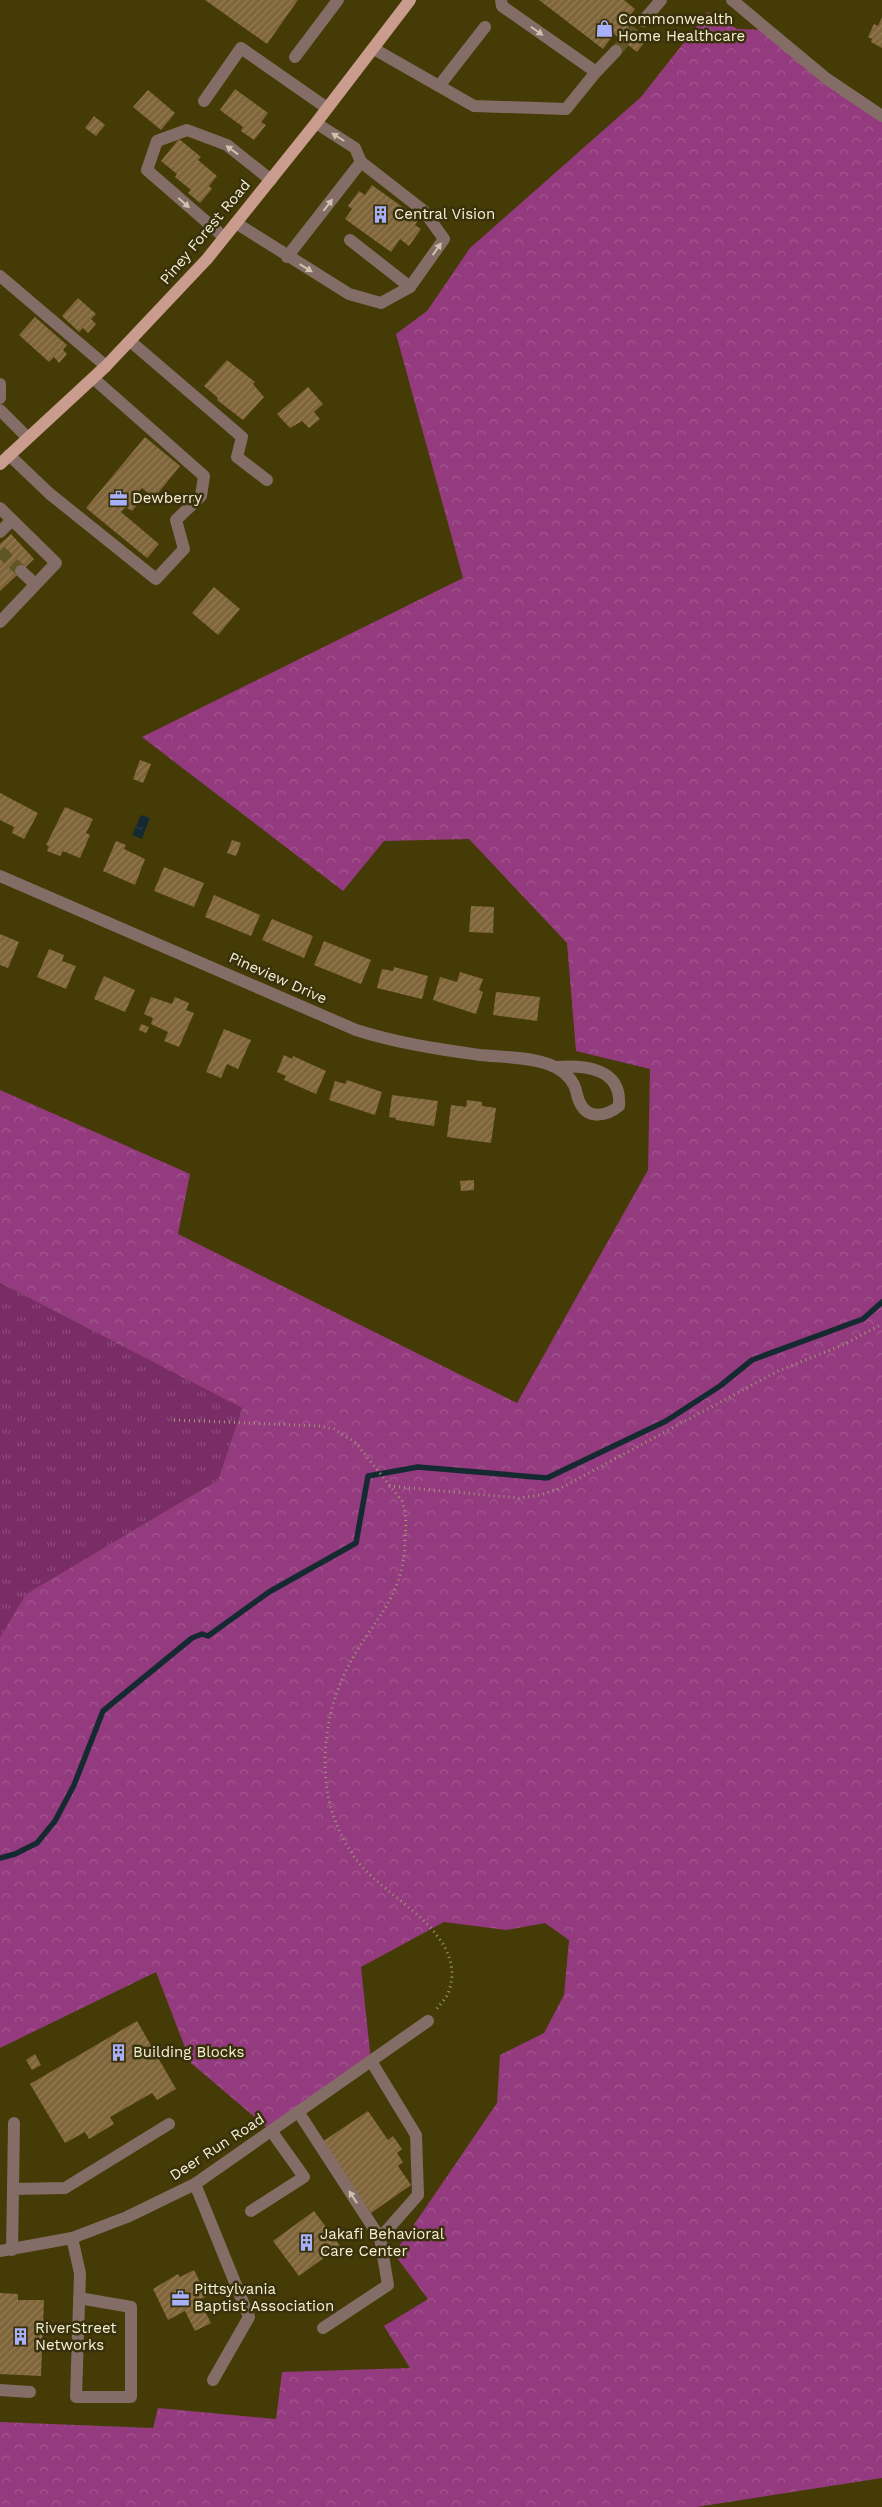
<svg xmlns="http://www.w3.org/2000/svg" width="882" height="2507" viewBox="0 0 882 2507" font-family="'Work Sans',sans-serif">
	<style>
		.grass { fill: url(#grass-tufts) }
		.forest { fill: url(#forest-crowns) }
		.water { fill: url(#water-ripples) }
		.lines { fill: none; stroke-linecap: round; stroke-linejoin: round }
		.stream { stroke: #152a30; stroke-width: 5.5 }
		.building { fill: url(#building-hatch) }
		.minor-tunnel { stroke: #605625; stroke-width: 12; stroke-dasharray: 12 6; stroke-linecap: butt }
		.path { stroke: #a19a73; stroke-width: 3; stroke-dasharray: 1 4; stroke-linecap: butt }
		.minor { stroke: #836d66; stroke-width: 12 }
		.major { stroke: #ca9c8e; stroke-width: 12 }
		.oneway { fill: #cec3af }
		.labels { text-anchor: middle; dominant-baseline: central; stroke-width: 5; stroke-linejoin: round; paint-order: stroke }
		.poi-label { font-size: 15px; fill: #f6f1d7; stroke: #38310b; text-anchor: start }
		.street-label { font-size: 15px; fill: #f6f1d7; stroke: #38310b }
	</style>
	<defs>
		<pattern id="grass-tufts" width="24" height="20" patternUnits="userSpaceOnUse" patternTransform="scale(1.25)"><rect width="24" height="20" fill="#7a2c67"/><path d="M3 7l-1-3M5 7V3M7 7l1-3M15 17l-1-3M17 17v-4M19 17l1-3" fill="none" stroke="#8e4b7c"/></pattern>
		<pattern id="forest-crowns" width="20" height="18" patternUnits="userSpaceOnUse" patternTransform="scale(1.25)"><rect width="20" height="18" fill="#943a7e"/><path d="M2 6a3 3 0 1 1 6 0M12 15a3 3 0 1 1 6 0" fill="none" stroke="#a45790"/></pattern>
		<pattern id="water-ripples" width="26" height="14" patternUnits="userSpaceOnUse" patternTransform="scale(1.25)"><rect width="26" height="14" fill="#152a30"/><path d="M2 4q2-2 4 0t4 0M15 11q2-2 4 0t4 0" fill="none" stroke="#2c3f44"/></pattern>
		<pattern id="building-hatch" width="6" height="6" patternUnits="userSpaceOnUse" patternTransform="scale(1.25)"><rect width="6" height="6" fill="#80653a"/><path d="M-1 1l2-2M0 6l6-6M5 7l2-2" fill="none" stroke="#937c56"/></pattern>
	</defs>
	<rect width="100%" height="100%" fill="#453b06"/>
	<path class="grass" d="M0,1283L242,1408L218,1480L26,1594L0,1637Z"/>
	<path class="forest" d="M708,12L737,29L770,30L882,116V2478L696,2507H0V2422L153,2428L158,2408L276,2419L282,2372L410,2368L384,2326L428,2299L394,2254L497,2103L500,2055L544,2033L564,1995L569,1940L545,1923L506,1930L444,1922L361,1967L371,2061L272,2132L191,2063L156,1972L0,2048V1637L26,1594L218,1480L242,1408L0,1283V1090L190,1174L178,1234L517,1403L648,1170L650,1069L576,1051L567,943L469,839L384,841L343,891L142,737L463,578L396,334L427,311L470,248L641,97Z"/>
	<path class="water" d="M141,815L150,818L142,839L132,835Z"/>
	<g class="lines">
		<path class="stream" d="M0,1858L15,1854L37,1843L55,1821L74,1785L103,1711L192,1638L202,1634L208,1636L269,1592L356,1543L368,1476L418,1467L547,1478L666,1421L720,1386L752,1360L863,1319L882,1302"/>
	</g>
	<g class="building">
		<path d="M205,0H298L267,44Z"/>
		<path d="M539,0H624L635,9L624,23L646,40L637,52L614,34L603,49Z"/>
		<path d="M882,17V48L871,42L872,39L868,37L874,24L878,26Z"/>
		<path d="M235,89L268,113L261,122L266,125L254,140L241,131L243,127L220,110Z"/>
		<path d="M148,90L175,113L161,130L133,107Z"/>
		<path d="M94,116L105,125L96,136L85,128Z"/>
		<path d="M179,139L201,157L198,160L217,176L209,186L212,189L200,203L188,193L191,190L175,177L177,174L161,161Z"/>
		<path d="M372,185L419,219L415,225L421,229L409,246L400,239L391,252L345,219L352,209L348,206L359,191L365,195Z"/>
		<path d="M78,298L96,314L91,319L96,324L88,333L83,328L79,332L62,316Z"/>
		<path d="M35,317L67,345L63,350L67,354L59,363L54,357L49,362L19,335Z"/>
		<path d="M227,360L255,382L253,384L264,397L243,420L217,400L218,398L204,386Z"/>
		<path d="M308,387L323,404L314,412L320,419L309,428L302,421L290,428L277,414Z"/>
		<path d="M145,437L180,466L154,498L142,488L136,494L142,499L132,511L126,507L121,512L159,544L147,558L86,508Z"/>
		<path d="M11,534L34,559L0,591V544Z"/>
		<path d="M214,587L240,609L218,635L192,613Z"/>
		<path d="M140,760L151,764L143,783L133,779Z"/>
		<path d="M0,793L38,813L24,839L12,833L14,827L0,820Z"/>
		<path d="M65,807L93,819L86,833L90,835L80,858L63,851L60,856L47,851L49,846L46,845Z"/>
		<path d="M232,840L241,843L236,856L227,853Z"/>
		<path d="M116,841L126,845L124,849L145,859L135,885L103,871Z"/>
		<path d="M164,867L204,883L194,907L154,891Z"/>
		<path d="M214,895L260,915L251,936L205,917Z"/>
		<path d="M471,906L494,907L493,933L469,932Z"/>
		<path d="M272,919L313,936L304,958L262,940Z"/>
		<path d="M0,934L19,942L8,968L0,965Z"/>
		<path d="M324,941L371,960L361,984L314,965Z"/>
		<path d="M49,949L64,955L62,961L76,966L66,989L37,977Z"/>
		<path d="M394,967L428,976L422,999L377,988L382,969L393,971Z"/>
		<path d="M460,972L483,979L479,990L483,992L476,1014L433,1000L440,977L457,982Z"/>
		<path d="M104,976L135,990L125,1012L94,999Z"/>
		<path d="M496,992L540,997L537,1021L493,1015Z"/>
		<path d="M151,997L172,1004L175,997L189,1003L186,1010L194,1013L179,1047L164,1041L168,1032L151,1024L153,1018L144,1014Z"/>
		<path d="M141,1024L149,1027L146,1033L139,1030Z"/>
		<path d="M224,1029L251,1040L238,1069L227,1064L221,1078L206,1072Z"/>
		<path d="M284,1055L292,1059L293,1056L326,1071L316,1094L284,1080L286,1076L277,1072Z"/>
		<path d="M347,1080L382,1092L375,1115L329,1100L335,1081L345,1084Z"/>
		<path d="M392,1095L438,1101L434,1126L396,1120V1118L389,1117Z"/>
		<path d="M467,1100L482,1102V1106L496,1108L491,1143L447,1137L451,1105L466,1107Z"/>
		<path d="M474,1180V1190L461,1191L460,1181Z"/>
		<path d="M137,2021L176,2089L157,2100L152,2093L110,2117L114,2124L89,2139L85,2132L65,2143L30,2084Z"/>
		<path d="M35,2054L41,2065L32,2070L26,2060Z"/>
		<path d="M368,2111L388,2140L393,2136L402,2149L397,2153L403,2162L398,2166L411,2185L371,2213L322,2142Z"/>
		<path d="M314,2211L340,2246L299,2276L273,2241Z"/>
		<path d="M194,2270L207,2296L199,2300L211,2323L195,2331L185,2311L168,2320L153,2289L178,2274L180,2277Z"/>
		<path d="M0,2293L18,2294V2300H44L41,2376L0,2374Z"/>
	</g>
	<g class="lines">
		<g class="minor-tunnel">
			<path d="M616,51L643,21"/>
			<path d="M0,551L21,571"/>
		</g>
		<g class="path">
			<path d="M174,1420L319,1426L334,1429L356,1443L402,1501C407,1514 406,1525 405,1539C404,1604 367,1623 343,1677C327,1714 321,1755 328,1795C333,1820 343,1843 359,1863C387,1899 468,1933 449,1991C447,1998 440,2004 436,2010"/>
			<path d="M389,1486L519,1498L540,1495L561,1488L778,1371L843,1345L882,1324"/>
		</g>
		<g class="minor">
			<path d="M501,0L502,6L596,72L616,51"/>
			<path d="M732,0L827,79L882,116"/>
			<path d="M643,21L661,0"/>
			<path d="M374,49L474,106L566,109L596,72"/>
			<path d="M295,57L338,0"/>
			<path d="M439,86L485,27"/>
			<path d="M204,101L241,48L327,108"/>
			<path d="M236,223L349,294L381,303L410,287L444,239L424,211L361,162L355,148L316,123"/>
			<path d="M224,237L147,170L157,141L187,130L227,145L271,180"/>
			<path d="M350,240L410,287"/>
			<path d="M287,257L361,162"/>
			<path d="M0,276L106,366"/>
			<path d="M130,341L242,437L237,457L267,480"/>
			<path d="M0,384V398"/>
			<path d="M0,410L28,438"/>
			<path d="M9,455L50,494L156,579L184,549L176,520L201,496L204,476L93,378"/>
			<path d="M0,508L56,563L0,622"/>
			<path d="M0,532L12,520"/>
			<path d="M21,571L35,584"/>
			<path d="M0,876L356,1030C397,1043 437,1049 480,1055C501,1057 528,1057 548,1064C559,1068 569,1075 574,1085C577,1091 577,1098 580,1103C588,1120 607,1116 619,1106C622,1068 585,1065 556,1067"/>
			<path d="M371,2061L416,2135L418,2195L380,2238"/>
			<path d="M299,2113L380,2238L388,2285L323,2328"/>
			<path d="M195,2184L249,2317L213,2380"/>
			<path d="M13,2189L14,2123"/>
			<path d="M251,2211L304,2177L272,2132"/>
			<path d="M72,2238L80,2273L76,2397H131V2307L79,2298"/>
			<path d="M12,2250L13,2189L65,2188L169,2124"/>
			<path d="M0,2251L72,2238L127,2217L195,2184L428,2021"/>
			<path d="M0,2390L30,2392"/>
		</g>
		<path class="major" d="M0,464L106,366L207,259L316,123L410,0"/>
	</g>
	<defs><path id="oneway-solid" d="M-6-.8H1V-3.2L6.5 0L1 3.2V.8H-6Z" transform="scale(1.25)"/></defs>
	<g class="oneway">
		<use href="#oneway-solid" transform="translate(537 31) rotate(35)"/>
		<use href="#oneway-solid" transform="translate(338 137) rotate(-148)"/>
		<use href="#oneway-solid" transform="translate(232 150) rotate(-144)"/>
		<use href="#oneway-solid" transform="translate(184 203) rotate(41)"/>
		<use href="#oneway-solid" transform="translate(328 205) rotate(-52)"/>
		<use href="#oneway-solid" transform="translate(437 249) rotate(-55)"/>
		<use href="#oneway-solid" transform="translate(306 268) rotate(31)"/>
		<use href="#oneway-solid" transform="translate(353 2197) rotate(-123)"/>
	</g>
	<defs>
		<symbol id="shop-bare" viewBox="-9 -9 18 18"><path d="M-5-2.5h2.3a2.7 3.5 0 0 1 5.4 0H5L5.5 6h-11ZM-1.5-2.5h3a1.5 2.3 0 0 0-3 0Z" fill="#a8b0fc" stroke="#38310b" stroke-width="2.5" paint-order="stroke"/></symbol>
		<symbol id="building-bare" viewBox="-9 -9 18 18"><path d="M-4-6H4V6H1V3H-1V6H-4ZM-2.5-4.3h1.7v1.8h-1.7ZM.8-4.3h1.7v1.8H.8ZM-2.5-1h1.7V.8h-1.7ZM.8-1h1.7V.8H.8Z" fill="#a8b0fc" stroke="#38310b" stroke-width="2.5" paint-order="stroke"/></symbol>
		<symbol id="office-bare" viewBox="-9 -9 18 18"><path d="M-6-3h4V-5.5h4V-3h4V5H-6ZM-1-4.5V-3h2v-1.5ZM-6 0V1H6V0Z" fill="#a8b0fc" stroke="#38310b" stroke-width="2.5" paint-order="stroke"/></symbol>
	</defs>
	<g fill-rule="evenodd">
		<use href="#shop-bare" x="592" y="16" width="25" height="25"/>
		<use href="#building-bare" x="368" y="202" width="25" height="25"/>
		<use href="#office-bare" x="106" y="486" width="25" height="25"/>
		<use href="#building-bare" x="106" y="2040" width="25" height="25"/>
		<use href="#building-bare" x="294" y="2230" width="25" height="25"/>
		<use href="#office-bare" x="168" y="2286" width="25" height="25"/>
		<use href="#building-bare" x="8" y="2324" width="25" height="25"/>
	</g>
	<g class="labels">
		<g class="poi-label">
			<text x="618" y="19">Commonwealth<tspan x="618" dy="17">Home Healthcare</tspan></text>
			<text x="394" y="214">Central Vision</text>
			<text x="132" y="498">Dewberry</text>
			<text x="133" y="2052">Building Blocks</text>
			<text x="320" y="2234">Jakafi Behavioral<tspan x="320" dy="17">Care Center</tspan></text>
			<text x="194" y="2289">Pittsylvania<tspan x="194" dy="17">Baptist Association</tspan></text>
			<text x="35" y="2328">RiverStreet<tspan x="35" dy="17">Networks</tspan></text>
		</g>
		<g class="street-label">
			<text transform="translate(205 232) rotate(-50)">Piney Forest Road</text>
			<text transform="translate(278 978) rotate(24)">Pineview Drive</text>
			<text transform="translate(217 2147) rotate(-33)">Deer Run Road</text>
		</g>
	</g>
</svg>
